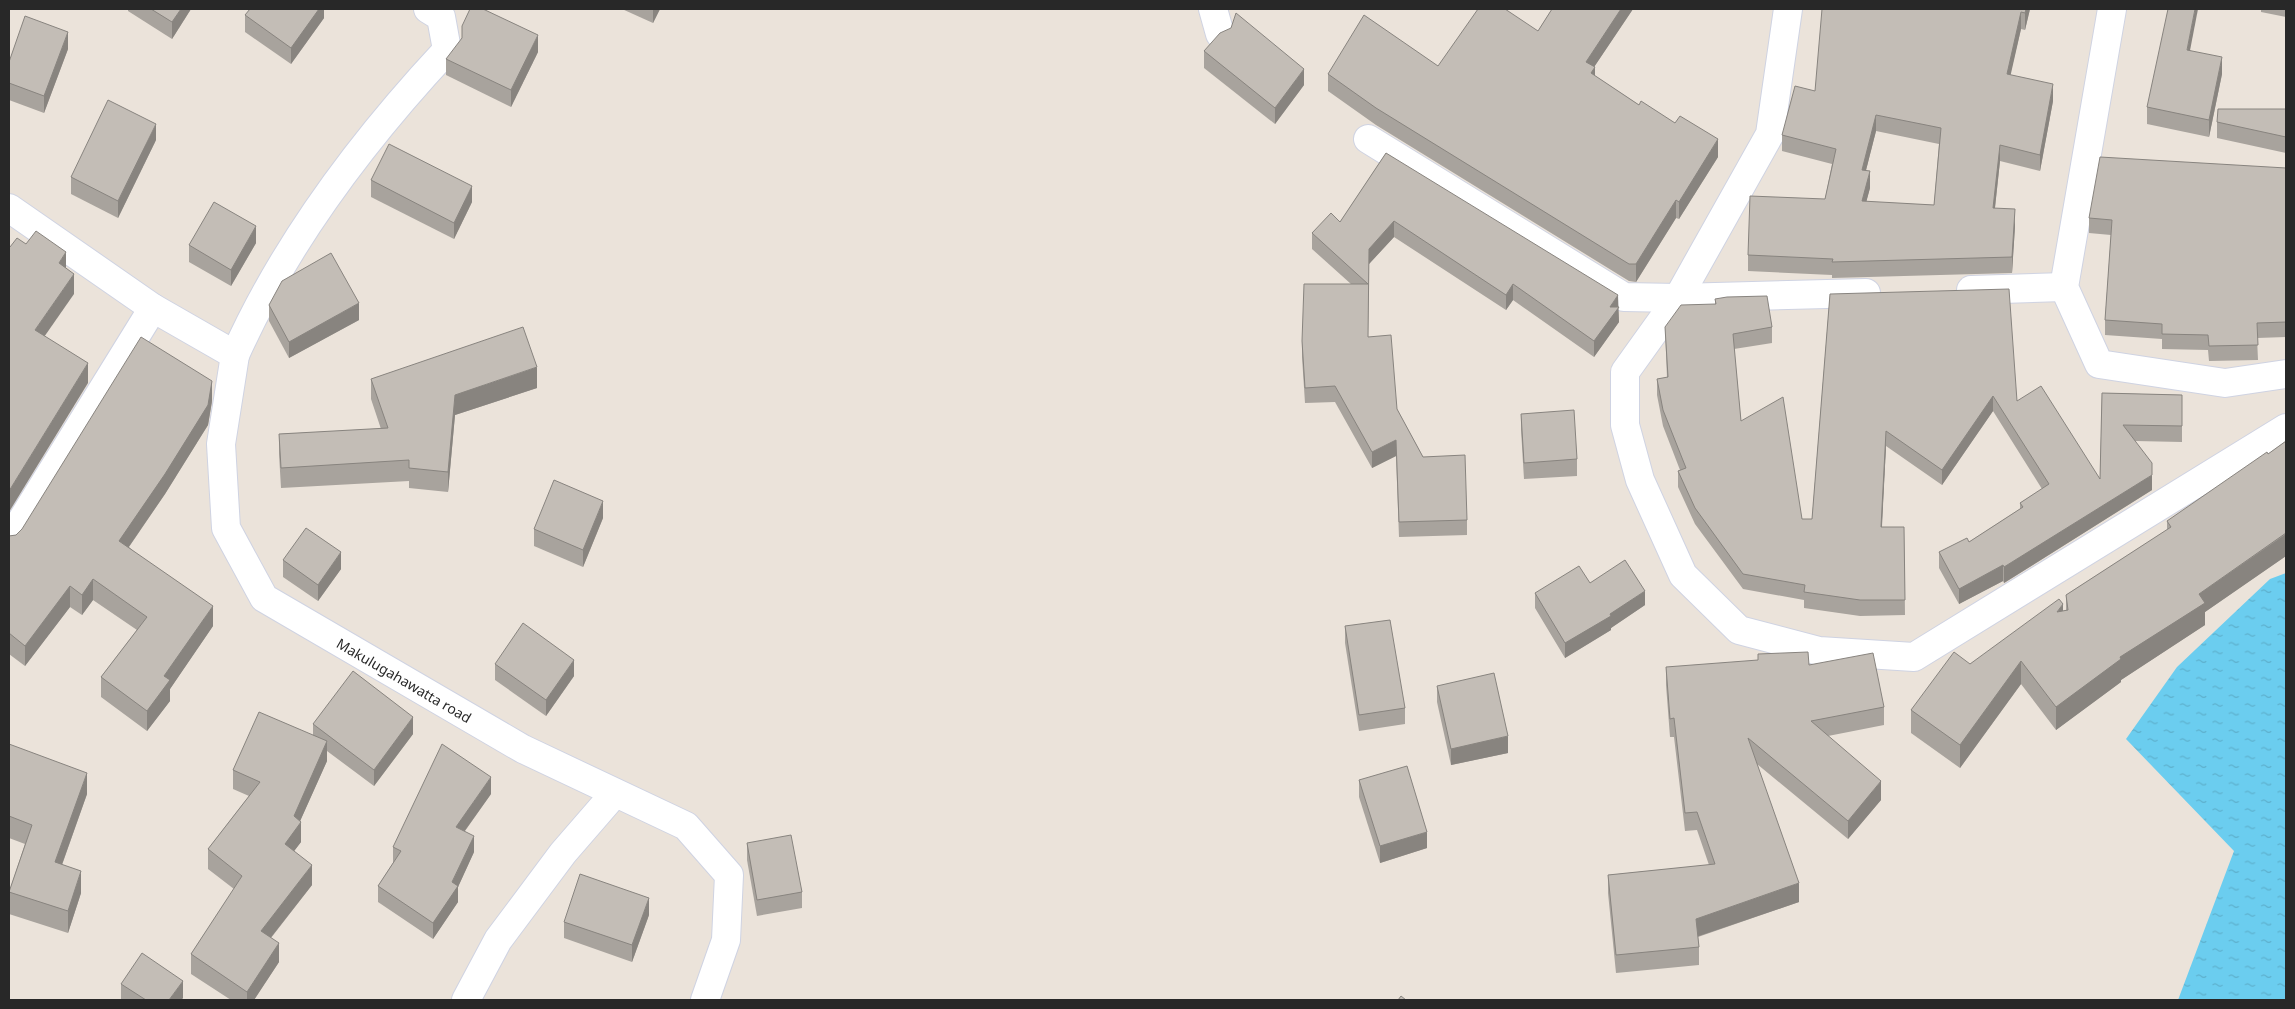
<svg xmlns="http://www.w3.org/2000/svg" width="2295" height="1009" viewBox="0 0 2295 1009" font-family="'Noto Sans',sans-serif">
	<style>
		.water { fill: url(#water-ripples) }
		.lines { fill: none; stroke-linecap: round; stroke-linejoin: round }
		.minor-casing { stroke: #cfd3e2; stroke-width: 30 }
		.minor { stroke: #fff; stroke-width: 28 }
		.wall { fill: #a8a39d; fill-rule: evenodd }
		.shaded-wall { fill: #88847f }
		.building { fill: #c3bdb6; stroke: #88847f; fill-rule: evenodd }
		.labels { text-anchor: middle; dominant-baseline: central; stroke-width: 5; stroke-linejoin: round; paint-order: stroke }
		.street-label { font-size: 14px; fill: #282828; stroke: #fff }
	</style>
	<defs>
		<pattern id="water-ripples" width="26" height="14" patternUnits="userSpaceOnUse" patternTransform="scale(1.25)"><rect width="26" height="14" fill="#6bcdef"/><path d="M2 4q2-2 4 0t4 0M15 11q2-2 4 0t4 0" fill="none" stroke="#5db0cd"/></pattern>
	</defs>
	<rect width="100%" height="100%" fill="#ebe3da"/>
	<path class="water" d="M2286,573V1000H2178L2234,851L2126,739L2177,667L2270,579Z"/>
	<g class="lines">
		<defs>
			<g id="minor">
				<path d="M1213,9L1220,34"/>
				<path d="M1788,9L1770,134L1678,298L1625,372V425L1640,480L1683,575L1739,630L1819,651L1914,657L2286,428"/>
				<path d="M2112,9L2064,287L2099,364L2225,383L2286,374"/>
				<path d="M1368,139L1624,297L1678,298L1866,293"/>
				<path d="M9,208L153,308L9,541"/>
				<path d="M1971,290L2064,287"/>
				<path id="s1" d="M153,308L235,355L221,444L226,528L264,598L523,749L686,826L729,875L726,940L705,1000"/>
				<path d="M235,355C286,241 362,141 447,50L441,17L428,9"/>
				<path d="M466,1000L498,940L563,853L615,793"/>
			</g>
		</defs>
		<use href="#minor" class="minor-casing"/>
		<use href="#minor" class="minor"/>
	</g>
	<g class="wall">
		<path d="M128,9H191L172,39L128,11Z"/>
		<path d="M324,9V18L291,64L245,32V15Z"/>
		<path d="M622,9H660L653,23Z"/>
		<path d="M1552,9H1633L1594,67L1595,76L1718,157L1679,219L1676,218L1636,282L1629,281L1376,125L1328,91V74L1438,66L1538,31Z"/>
		<path d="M2030,9L2025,30L2021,29L2010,75L2053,101L2040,171L2000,161L1995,208L2015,226L2012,273L1832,278V275L1748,271V255L1825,199L1832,164L1782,151V135L1815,91ZM1876,131L1939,144L1934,205L1866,202L1870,188L1866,170Z"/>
		<path d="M2261,9H2286V17L2261,12Z"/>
		<path d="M68,49L44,113L9,100V62Z"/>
		<path d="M2190,50L2222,74L2209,137L2147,124V107Z"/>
		<path d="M1204,51L1304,85L1275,124L1204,68Z"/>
		<path d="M538,52L511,107L446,75V59Z"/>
		<path d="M2286,109V153L2217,138V122Z"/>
		<path d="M156,140L118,218L71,194V177Z"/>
		<path d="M1386,153L1618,307L1619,322L1594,357L1513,300L1506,310L1394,237L1369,264L1368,337L1397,409L1423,457L1467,520V535L1399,537L1396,456L1372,468L1335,402L1305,403L1302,357V341L1351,284L1312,249V233L1340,222Z"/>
		<path d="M2286,168V337L2257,338L2258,360L2209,361L2208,350L2162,349V339L2105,335V320L2111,235L2089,233V218Z"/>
		<path d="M371,180L472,202L454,239L371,197Z"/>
		<path d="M256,243L231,286L189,262V245Z"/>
		<path d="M1830,294L2017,401L2100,479L2102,393L2182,395V442L2135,441L2152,490L2004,583L2003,581L1959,604L1939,568V552L1969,542L2020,509V503L2042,489L1993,411L1942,485L1886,446L1882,527H1904L1905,615L1860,616L1804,608V600L1743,589L1695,524L1678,487V471L1680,470L1663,426L1657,395V379L1667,378L1665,327L1715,304V299L1772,327V343L1734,349L1741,421L1802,519H1812Z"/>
		<path d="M269,305L359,320L289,358L269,321Z"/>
		<path d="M371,379L537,388L455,415L448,492L409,488V481L281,488L279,454V434L381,429L371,399Z"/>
		<path d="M212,401L208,425L165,494L129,547L213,626L170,689V701L147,731L101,697V677L137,630L93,600L82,615L70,607L25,666L9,654V536L16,535Z"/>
		<path d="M1521,414L1577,459V476L1524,479L1521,430Z"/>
		<path d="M2286,441V556L2205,612V625L2121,680V682L2056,730L2021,684L1960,768L1911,733V710L1970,664L2063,611L2066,610V595L2167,530V521L2268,454Z"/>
		<path d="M603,518L583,567L534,546V529Z"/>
		<path d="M283,560L341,569L318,601L283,577Z"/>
		<path d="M1590,583L1645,605L1611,628V630L1565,658L1535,608V593Z"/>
		<path d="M1345,626L1405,708V724L1359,731L1345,643Z"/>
		<path d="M495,664L574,676L546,716L495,680Z"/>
		<path d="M1809,665L1884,707V725L1828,736L1881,800L1848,839L1757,764L1799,902L1698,937L1699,947V965L1616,973L1608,893V875L1709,865L1697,830L1685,831L1674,737H1670L1666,685V667Z"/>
		<path d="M1437,686L1508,753L1451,765L1437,702Z"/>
		<path d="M313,724L413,734L374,786L327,751V761L300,821L301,842L294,851L312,885L271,938L279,962L254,1000H231L191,974V954L234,889L208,869V849L249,796L233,789V770L313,735Z"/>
		<path d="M9,744L87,794L62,865L81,893L68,933L9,914V892L25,844L9,838Z"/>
		<path d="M1359,780L1427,848L1380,863L1359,797Z"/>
		<path d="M491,794L465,831L474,852L458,887V902L433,939L378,902V886L393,863V847Z"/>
		<path d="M747,843L802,892V908L757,916L747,860Z"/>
		<path d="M649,915L632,962L564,938V922Z"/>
		<path d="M121,984L183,998L181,1000H121Z"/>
	</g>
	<g class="shaded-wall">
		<path d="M181,9H191L172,39V22Z"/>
		<path d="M318,9H324V18L291,64V48Z"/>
		<path d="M653,9H660L653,23Z"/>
		<path d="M1621,9H1633L1586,79V62Z"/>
		<path d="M2026,9H2030L2025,30V13Z"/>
		<path d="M2195,9H2198L2187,66V50Z"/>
		<path d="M2021,12V29L2007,91V74Z"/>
		<path d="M68,32V49L44,113V96Z"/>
		<path d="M538,35V52L511,107V90Z"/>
		<path d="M2222,57V74L2209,137V120Z"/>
		<path d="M1595,67V85L1591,73Z"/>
		<path d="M1304,69V85L1275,124V108Z"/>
		<path d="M2053,84V101L2040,171V155Z"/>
		<path d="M1876,115V131L1862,186V170Z"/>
		<path d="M156,124V140L118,218V201Z"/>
		<path d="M1718,139V157L1679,219V202Z"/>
		<path d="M2000,145V161L1993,225V208Z"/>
		<path d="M1870,171V188L1862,218V201Z"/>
		<path d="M472,186V202L454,239V223Z"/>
		<path d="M1676,200V218L1636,282V264Z"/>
		<path d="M2015,209V226L2012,273V257Z"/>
		<path d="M1394,221V237L1369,264V249Z"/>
		<path d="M256,226V243L231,286V270Z"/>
		<path d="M66,252V272L59,263Z"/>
		<path d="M74,274V294L35,350V330Z"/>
		<path d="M1513,284V300L1506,310V295Z"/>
		<path d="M1618,295L1619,322L1594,357V341L1610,307Z"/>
		<path d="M359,303V320L289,358V342Z"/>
		<path d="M88,363V383L9,512V491Z"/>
		<path d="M537,367V388L455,415L448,492V472L455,395Z"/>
		<path d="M212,381V401L208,425L165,494L119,561V541Z"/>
		<path d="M1993,396V411L1942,485V470Z"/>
		<path d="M1886,431V446L1881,542V527Z"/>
		<path d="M1396,440V456L1372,468V452Z"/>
		<path d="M2152,475V490L2004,583V567Z"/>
		<path d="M603,501V518L583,567V550Z"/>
		<path d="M2286,534V556L2205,612V625L2121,680V682L2056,730V707L2120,657L2199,594Z"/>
		<path d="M341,552V569L318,601V585Z"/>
		<path d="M2003,565V581L1959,604V589Z"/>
		<path d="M93,579V600L82,615V595Z"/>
		<path d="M70,586V607L25,666V646Z"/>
		<path d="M1645,591V605L1611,628V630L1565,658V643Z"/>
		<path d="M2063,604V627L2057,612Z"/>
		<path d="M213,606V626L170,689V701L147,731V711L164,676Z"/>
		<path d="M574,660V676L546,716V700Z"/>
		<path d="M2021,661V684L1960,768V745Z"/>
		<path d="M413,717V734L374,786V770Z"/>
		<path d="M1508,736V753L1451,765V749Z"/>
		<path d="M327,741V761L297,828L301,822V842L285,863V844L294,816Z"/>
		<path d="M87,773V794L55,884V862Z"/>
		<path d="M491,777V794L456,843V827Z"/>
		<path d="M1881,781V800L1848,839V821Z"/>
		<path d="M1427,832V848L1380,863V846Z"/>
		<path d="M474,836V852L458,887V902L433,939V923Z"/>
		<path d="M312,865V885L261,950V931Z"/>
		<path d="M81,871V893L68,933V911Z"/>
		<path d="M1799,883V902L1696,937V919Z"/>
		<path d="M649,898V915L632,962V945Z"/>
		<path d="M279,943V962L254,1000H247V992Z"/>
		<path d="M183,981V998L181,1000H169Z"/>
	</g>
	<g class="building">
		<path d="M151,9H181L172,22Z"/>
		<path d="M250,9H319L291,48L245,15Z"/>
		<path d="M470,9H483L538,35L511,90L446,59L462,38V26Z"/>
		<path d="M1478,9H1505L1538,31L1552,9H1621L1586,62L1595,67L1591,73L1639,105L1641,101L1675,123L1680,116L1718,139L1679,202L1676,200L1636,264H1629L1376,108L1328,74L1364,15L1438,66Z"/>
		<path d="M1822,9H2026L2025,13L2021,12L2007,74L2053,84L2040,155L2000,145L1993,208L2015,209L2012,257L1832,262L1833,259L1748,255L1750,196L1825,199L1836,149L1782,135L1795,86L1815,91ZM1876,115L1941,128L1934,205L1862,201L1870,171L1862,170Z"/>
		<path d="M2168,9H2195L2187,50L2222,57L2209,120L2147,107Z"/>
		<path d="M1236,13L1304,69L1275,108L1204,51L1220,33L1231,28Z"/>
		<path d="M25,16L68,32L44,96L9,83V62Z"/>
		<path d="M108,100L156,124L118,201L71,177Z"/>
		<path d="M2218,109H2286V137L2217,122Z"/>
		<path d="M389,144L472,186L454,223L371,180Z"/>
		<path d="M1386,153L1618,295L1610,307H1619L1594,341L1513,284L1506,295L1394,221L1369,249L1368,337L1391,335L1397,409L1423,457L1465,455L1467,520L1399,522L1396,440L1372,452L1335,386L1305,388L1302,341L1304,284H1368L1312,233L1331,213L1340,222Z"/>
		<path d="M2100,157L2286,168V322L2257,323L2258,345L2209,346L2208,335L2162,334V324L2105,320L2112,220L2089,218Z"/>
		<path d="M214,202L256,226L231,270L189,245Z"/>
		<path d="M36,231L66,252L59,263L74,274L35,330L88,363L9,491V246L10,247L17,238L26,244Z"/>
		<path d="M331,253L359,303L289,342L269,305L282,281Z"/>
		<path d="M2009,289L2017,401L2041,386L2100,479L2102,393L2182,395V426L2123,425L2152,463V475L2004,567L2003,565L1959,589L1939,552L1967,538L1969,542L2023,507L2020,503L2049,484L1993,396L1942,470L1886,431L1881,527H1904L1905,600H1860L1804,592L1805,585L1743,574L1695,508L1678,471L1686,468L1663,410L1657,379L1668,377L1665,327L1681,305L1716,304L1715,299L1727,297L1767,296L1772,327L1733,334L1741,421L1783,397L1802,519H1812L1830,294Z"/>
		<path d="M523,327L537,367L455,395L448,472L409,468V460L281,468L279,434L388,428L371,379Z"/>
		<path d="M141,337L212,381L208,405L165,474L119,541L213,606L164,676L170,680L147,711L101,677L147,617L93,579L82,595L70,586L25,646L9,633V536L16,535L22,529Z"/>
		<path d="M1574,410L1577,459L1524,463L1521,414Z"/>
		<path d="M2286,441V533L2199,594L2205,603L2120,657L2121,659L2056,707L2021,661L1960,745L1911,710L1954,652L1970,664L2059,599L2063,604L2057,612L2068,610L2066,595L2171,527L2167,521L2267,452L2268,454Z"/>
		<path d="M554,480L603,501L583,550L534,529Z"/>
		<path d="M306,528L341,552L318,585L283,560Z"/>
		<path d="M1625,560L1645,591L1610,614L1611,616L1565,643L1535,593L1579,566L1590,583Z"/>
		<path d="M1390,620L1405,708L1359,715L1345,626Z"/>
		<path d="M523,623L574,660L546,700L495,664Z"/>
		<path d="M1808,652L1809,665L1873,653L1884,707L1811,721L1881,781L1848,821L1748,738L1799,883L1696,919L1699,947L1616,955L1608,875L1715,864L1697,812L1685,813L1674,718L1670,719L1666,667L1758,660V654Z"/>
		<path d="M353,671L413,717L374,770L313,724Z"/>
		<path d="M1494,673L1508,736L1451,749L1437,686Z"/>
		<path d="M259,712L327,741L294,816L301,822L285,844L312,865L261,931L279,943L247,992L191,954L242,876L208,849L260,782L233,770Z"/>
		<path d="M9,744L87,773L55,862L81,871L68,911L9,892L32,825L9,816Z"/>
		<path d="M442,744L491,777L456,827L474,836L452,882L458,886L433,923L378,886L401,851L393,847Z"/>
		<path d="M1407,766L1427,832L1380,846L1359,780Z"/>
		<path d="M791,835L802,892L757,900L747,843Z"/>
		<path d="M580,874L649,898L632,945L564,922Z"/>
		<path d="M142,953L183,981L169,1000H146L121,984Z"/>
		<path d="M1401,996L1406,1000H1398Z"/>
	</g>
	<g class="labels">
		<g class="street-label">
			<text stroke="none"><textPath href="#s1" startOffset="511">Makulugahawatta road</textPath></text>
		</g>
	</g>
	<rect width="2295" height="1009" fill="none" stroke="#282828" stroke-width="20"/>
</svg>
